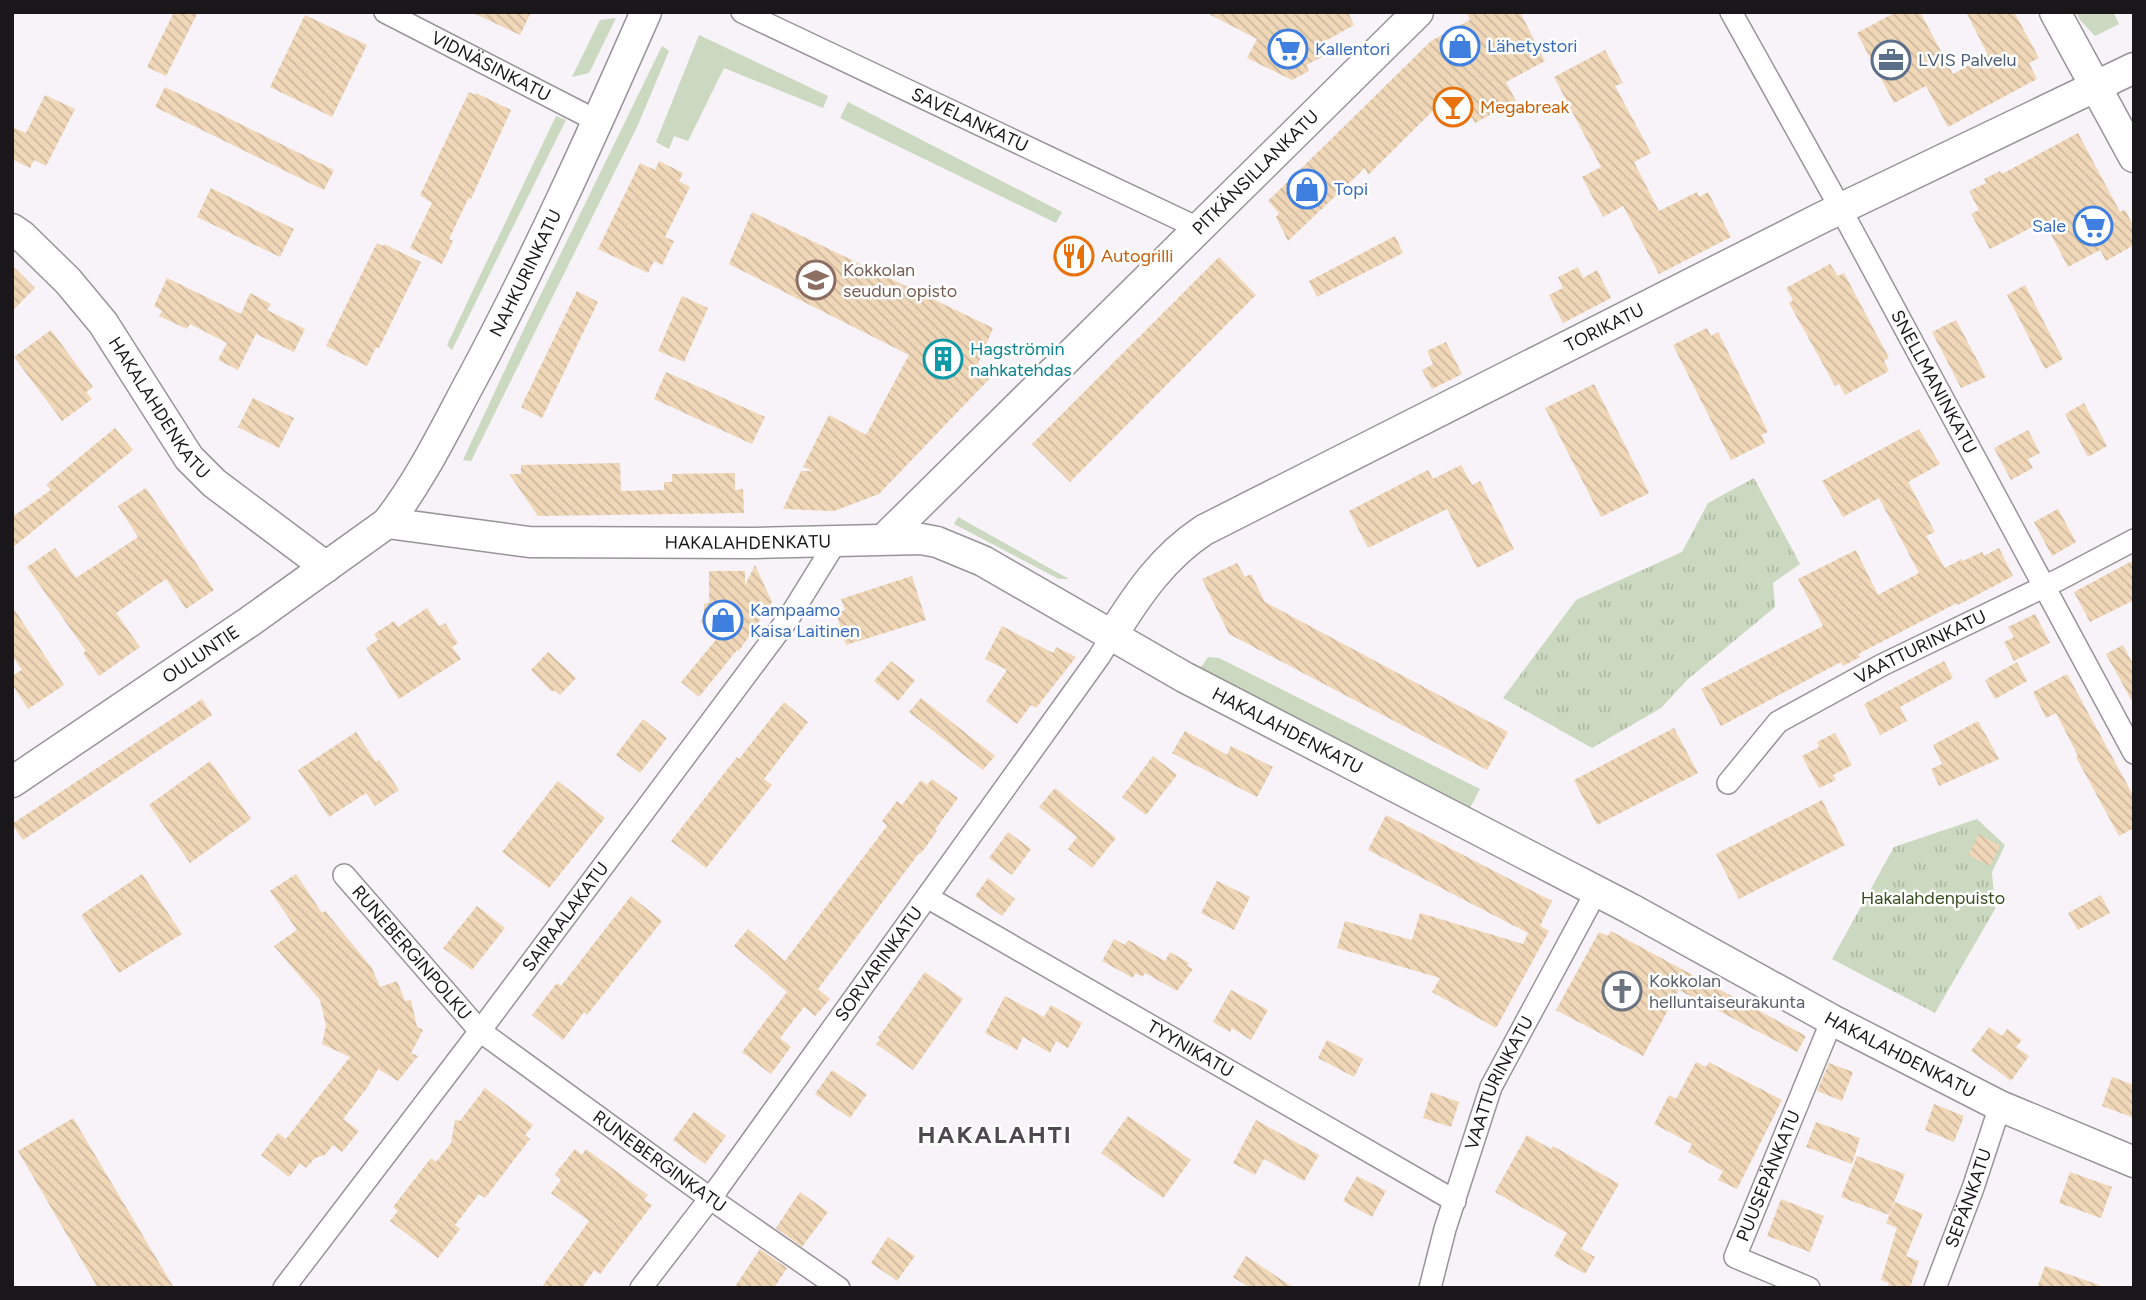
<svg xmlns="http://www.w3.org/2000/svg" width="2146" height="1300" viewBox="0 0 2146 1300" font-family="Figtree,sans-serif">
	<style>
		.green { fill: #cad9bf }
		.park { fill: url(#park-tufts) }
		.building { fill: url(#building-back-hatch) }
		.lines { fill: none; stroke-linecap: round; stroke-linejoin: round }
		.street-casing { stroke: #989499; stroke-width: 24 }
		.secondary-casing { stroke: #989499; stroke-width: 33 }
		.street { stroke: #fff; stroke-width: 21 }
		.secondary { stroke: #fff; stroke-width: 30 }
		.labels { text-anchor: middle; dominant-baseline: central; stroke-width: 5; stroke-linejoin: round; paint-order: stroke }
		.shop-label { font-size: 18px; fill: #366cbe; stroke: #fff; text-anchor: start }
		.service-label { font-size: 18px; fill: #4e5e75; stroke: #fff; text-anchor: start }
		.street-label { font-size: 18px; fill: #191719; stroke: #fff }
		.food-label { font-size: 18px; fill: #c56008; stroke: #fff; text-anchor: start }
		.education-label { font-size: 18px; fill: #785e54; stroke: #fff; text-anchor: start }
		.culture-label { font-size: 18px; fill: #0d838f; stroke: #fff; text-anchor: start }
		.park-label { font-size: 18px; fill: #384f1f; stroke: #fff }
		.worship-label { font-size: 18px; fill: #5b616d; stroke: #fff; text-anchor: start }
		.district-label { font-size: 24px; font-weight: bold; letter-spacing: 2px; fill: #4d4a4e; stroke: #fff }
	</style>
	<defs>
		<pattern id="park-tufts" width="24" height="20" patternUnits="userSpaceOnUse" patternTransform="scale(1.75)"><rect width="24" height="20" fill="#cad9bf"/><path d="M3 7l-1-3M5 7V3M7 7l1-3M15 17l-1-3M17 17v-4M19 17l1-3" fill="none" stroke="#adbaa4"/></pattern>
		<pattern id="building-back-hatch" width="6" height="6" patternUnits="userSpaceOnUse" patternTransform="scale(1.75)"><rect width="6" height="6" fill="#f0d7b8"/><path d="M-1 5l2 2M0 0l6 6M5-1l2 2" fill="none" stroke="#cdb89e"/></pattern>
	</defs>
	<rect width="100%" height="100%" fill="#f7f3f8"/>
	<g class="green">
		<path d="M2076,12H2113L2119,24L2095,36L2080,20Z"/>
		<path d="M616,18L589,73L572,77L600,20Z"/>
		<path d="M699,35L828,96L823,108L724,68L688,141L674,136L669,149L656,142Z"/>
		<path d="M662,46L669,51L637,127L471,461L463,460L524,329Z"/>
		<path d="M848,102L1062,212L1056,223L840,118Z"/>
		<path d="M556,116L566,120L452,350L447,345Z"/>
		<path d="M958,517L1069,579H1059L954,524Z"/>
		<path d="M1208,657L1219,658L1480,789L1470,808L1199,670Z"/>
	</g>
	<g class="park">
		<path d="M1754,478L1800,564L1773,583L1775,607L1688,679L1661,708L1592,748L1503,698L1576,600L1682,552L1708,503Z"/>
		<path d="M1977,819L2005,845L1992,872L1995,909L1935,1013L1832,959L1894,847Z"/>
	</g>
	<g class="building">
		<path d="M174,12H198L166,76L147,67Z"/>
		<path d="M471,12H531L520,35Z"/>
		<path d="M1205,12H1348L1354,25L1322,43L1326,55L1306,65L1309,71L1292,80L1247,58L1257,39Z"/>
		<path d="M1466,12H1520L1545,61L1506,82L1516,101L1475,123L1456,88L1368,175L1365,168L1288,241L1276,217L1279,213L1268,201L1431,41L1470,20Z"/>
		<path d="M1896,12H1920L1953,74L1988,55L1966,12H2014L2039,58L2029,63L2037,79L1948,127L1926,86L1894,103L1857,33Z"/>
		<path d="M305,15L367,45L332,117L270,87Z"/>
		<path d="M1605,50L1623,83L1615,86L1651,153L1634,162L1659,211L1697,192L1699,197L1708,192L1731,237L1659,274L1623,206L1603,217L1582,177L1601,167L1554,77Z"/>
		<path d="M165,87L334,170L324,190L155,107Z"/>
		<path d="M469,92L475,95L476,93L511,110L471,199L469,197L449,239L453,241L442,264L410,248L432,203L420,195Z"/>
		<path d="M45,95L75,109L46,166L34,160L30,168L12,159V127L26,133Z"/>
		<path d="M2078,133L2120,212L2125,210L2134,227V245L2106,261L2100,250L2068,267L2044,221L1990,249L1971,214L1979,210L1969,191L1986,183L1984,179L2000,171L2002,174Z"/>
		<path d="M659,161L683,173L679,181L690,187L665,237L674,241L662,265L654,261L648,273L598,249L640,163L655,170Z"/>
		<path d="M211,188L294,229L280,257L197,217Z"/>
		<path d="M752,212L993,328L978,364L994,374L879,494L834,511L783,509L801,471H813L803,467L829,415L866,435L909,355L729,264Z"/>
		<path d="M1395,236L1403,253L1317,297L1309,281Z"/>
		<path d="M1061,241L1084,252L1075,270L1052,259Z"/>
		<path d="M377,243L383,246L384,244L421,262L379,348L376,347L367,366L326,346Z"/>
		<path d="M1219,257L1256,295L1070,482L1032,444Z"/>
		<path d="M1830,264L1838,276L1844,273L1889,358L1884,361L1889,371L1845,395L1839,384L1835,386L1789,303L1793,300L1786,288Z"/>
		<path d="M12,265L35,288L12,311Z"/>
		<path d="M1578,267L1583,278L1597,270L1611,298L1563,323L1549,295L1563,288L1558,277Z"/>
		<path d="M167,278L241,314L250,293L271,304L267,310L305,329L294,352L256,334L238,370L218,360L227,343L190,324L187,329L159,316L162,311L154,306Z"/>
		<path d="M2025,285L2063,359L2045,369L2007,295Z"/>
		<path d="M577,291L598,302L542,418L521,407Z"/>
		<path d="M682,296L708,308L684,362L658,351Z"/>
		<path d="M1956,320L1986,377L1961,388L1932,332Z"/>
		<path d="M1707,328L1711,336L1718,332L1768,432L1761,435L1765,443L1731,460L1673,345Z"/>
		<path d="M51,330L93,387L86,392L92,399L62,421L14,357Z"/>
		<path d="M1446,342L1462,374L1432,389L1422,370L1433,364L1427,351Z"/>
		<path d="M666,372L765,417L752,444L654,399Z"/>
		<path d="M1594,384L1649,493L1601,517L1545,408Z"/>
		<path d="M253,398L294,418L279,448L238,427Z"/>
		<path d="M2084,403L2107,446L2088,457L2065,414Z"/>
		<path d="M115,428L133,450L12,548V517L51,490L46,485Z"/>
		<path d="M1919,429L1940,464L1908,482L1935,532L1926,536L1945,568L1962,559L1963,561L1982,552L1984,556L1999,548L2013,576L1958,605L1957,603L1858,654L1860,657L1843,666L1841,662L1721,726L1701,689L1823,626L1798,579L1856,550L1878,595L1919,573L1879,498L1843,517L1822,481Z"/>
		<path d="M2028,430L2040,453L2028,459L2033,468L2011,480L1994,448Z"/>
		<path d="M620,463L621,491L664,490V482H672V474L735,473V490L743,489L744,513L538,516L509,474H521V465Z"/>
		<path d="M1461,465L1472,485L1480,481L1514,549L1477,568L1447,509L1368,548L1349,511L1428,470L1433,479Z"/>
		<path d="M146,488L214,590L186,609L166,579L116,613L140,647L99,676L83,653L86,651L27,567L55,548L76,578L138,537L118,506Z"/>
		<path d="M2058,509L2076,542L2052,556L2034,522Z"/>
		<path d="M2134,560V600L2090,622L2074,592Z"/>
		<path d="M1237,563L1245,577L1251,574L1265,602L1508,732L1487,770L1229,634L1202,579Z"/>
		<path d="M755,565L772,602L739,651L737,650L699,697L681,682L719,636L700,622L704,616V604L709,603V571H745V585Z"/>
		<path d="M912,576L926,620L846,645L836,613L845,610L841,599Z"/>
		<path d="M12,606L64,685L28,709L12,684V676L22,670L12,655Z"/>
		<path d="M427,608L439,626L445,623L458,643L452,647L461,659L399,699L366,648L378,640L374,634L394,621L398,627Z"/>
		<path d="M2035,614L2050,643L2014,661L2004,642L2014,637L2008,627Z"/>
		<path d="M1002,626L1053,653L1056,647L1076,657L1036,708L1031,705L1017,724L986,701L1007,670L985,659Z"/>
		<path d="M2123,645L2134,666V705L2106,654Z"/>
		<path d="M548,652L576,678L560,695L554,690L552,692L531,670Z"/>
		<path d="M891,661L915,680L898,701L874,681Z"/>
		<path d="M1944,661L1953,678L1900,707L1907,721L1880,735L1864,704Z"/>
		<path d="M2017,662L2027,681L1995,699L1985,680Z"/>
		<path d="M2067,674L2134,797V828L2119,836L2076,757L2078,756L2056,713L2046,718L2033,692Z"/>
		<path d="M921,698L995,756L983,770L909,712Z"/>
		<path d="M202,699L212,715L23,840L12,824Z"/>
		<path d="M784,702L808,722L764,779L772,785L706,868L671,841L737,757L739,759Z"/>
		<path d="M643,719L667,738L640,773L616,755Z"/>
		<path d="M1978,721L1999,759L1939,786L1931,769L1942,764L1933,745Z"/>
		<path d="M1674,728L1698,773L1597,825L1574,780Z"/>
		<path d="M1185,731L1227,755L1231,746L1273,767L1257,797L1172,753Z"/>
		<path d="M356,732L376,762L379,760L399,790L375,806L366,793L329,817L298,770Z"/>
		<path d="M1835,733L1852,765L1833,775L1836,780L1819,788L1802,756L1819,747L1817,742Z"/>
		<path d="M1153,756L1177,775L1146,815L1122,797Z"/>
		<path d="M210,761L251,819L190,863L149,805Z"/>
		<path d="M932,779L958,798L935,830L937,831L925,848L920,854L919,853L818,989L830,999L815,1016L804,1007L780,1038L791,1047L771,1074L742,1052L787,992L734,946L748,929L785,961L887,826L882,821L897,801L902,805L921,780L927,785Z"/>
		<path d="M558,781L605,818L549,888L502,852Z"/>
		<path d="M1055,788L1116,838L1092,868L1068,849L1077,837L1039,807Z"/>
		<path d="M1822,800L1845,845L1739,899L1716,854Z"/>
		<path d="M1386,815L1552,901L1540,926L1549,931L1496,1028L1432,992L1440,978L1337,948L1345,921L1412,940L1420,913L1523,944L1528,933L1368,850Z"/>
		<path d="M1008,832L1031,849L1012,875L989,858Z"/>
		<path d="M1979,834L2000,846L1990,866L1968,855Z"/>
		<path d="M142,874L182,934L119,973L81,915Z"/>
		<path d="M296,874L322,913L325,911L372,968L380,987L397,981L405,1001L411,1000L417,1027L423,1030L411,1053L418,1056L398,1081L378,1069L367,1088L343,1119L359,1131L342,1152L333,1145L325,1155L315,1158L306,1168L300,1163L289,1177L261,1155L278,1133L286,1139L350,1057L322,1044L326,1026L320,1000L274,946L297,930L270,891Z"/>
		<path d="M988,878L1015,899L1002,916L975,896Z"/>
		<path d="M1217,881L1250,897L1234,930L1201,913Z"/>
		<path d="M2101,895L2110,913L2078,930L2068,913Z"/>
		<path d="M631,896L662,921L587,1015L584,1012L563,1040L532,1015L557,983L561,986Z"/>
		<path d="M477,906L505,928L472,970L443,948Z"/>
		<path d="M1611,931L1806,1036L1797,1052L1679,990L1643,1056L1556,1010L1599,932L1608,936Z"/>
		<path d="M1114,939L1125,945L1128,940L1165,961L1170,952L1189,963L1187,966L1193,969L1177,991L1145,973L1142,977L1135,973L1133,978L1102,961Z"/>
		<path d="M925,972L963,999L913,1070L876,1044L880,1039L878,1038Z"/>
		<path d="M1231,990L1268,1010L1251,1040L1232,1028L1230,1032L1213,1022Z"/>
		<path d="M1005,996L1044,1017L1051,1005L1082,1023L1068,1048L1056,1041L1050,1053L1023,1037L1017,1050L985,1033Z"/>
		<path d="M1989,1027L2002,1036L2007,1029L2022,1040L2016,1047L2029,1056L2011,1081L1971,1051Z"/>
		<path d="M1327,1040L1363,1059L1354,1077L1318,1058Z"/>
		<path d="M1696,1062L1706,1067L1709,1062L1782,1100L1737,1189L1718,1180L1723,1171L1688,1152L1692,1144L1654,1124L1669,1095L1676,1099Z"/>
		<path d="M1829,1063L1853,1072L1842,1101L1817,1091Z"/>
		<path d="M832,1070L867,1094L850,1118L815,1094Z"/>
		<path d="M2112,1077L2134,1085V1118L2102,1106Z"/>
		<path d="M485,1088L533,1125L525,1135L530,1139L485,1198L479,1194L455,1225L460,1229L438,1258L390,1221L398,1211L393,1207L431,1158L436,1162L451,1143L455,1120L460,1121Z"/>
		<path d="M1431,1092L1459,1102L1451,1127L1423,1118Z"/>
		<path d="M1934,1104L1964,1116L1954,1142L1925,1130Z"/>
		<path d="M694,1112L726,1136L705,1164L673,1140Z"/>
		<path d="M1128,1116L1191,1160L1163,1198L1101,1153Z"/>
		<path d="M73,1118L174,1288H98L18,1151Z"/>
		<path d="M1256,1120L1319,1155L1304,1181L1264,1159L1255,1175L1233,1163Z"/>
		<path d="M1816,1122L1860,1138L1852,1164L1806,1147Z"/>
		<path d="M1527,1135L1551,1149L1553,1146L1619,1184L1581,1249L1595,1257L1585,1274L1554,1256L1567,1233L1495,1192Z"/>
		<path d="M575,1149L582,1155L586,1149L624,1177L648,1195L644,1200L652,1205L600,1274L594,1270L582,1288H541L589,1221L551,1193L561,1180L555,1174Z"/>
		<path d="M1857,1156L1905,1174L1889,1215L1841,1197Z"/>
		<path d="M2070,1172L2112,1187L2101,1218L2059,1203Z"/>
		<path d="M1357,1176L1386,1191L1372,1217L1343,1201Z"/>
		<path d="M800,1192L828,1212L802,1247L776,1228Z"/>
		<path d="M1781,1199L1824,1216L1810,1252L1767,1236Z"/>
		<path d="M1895,1202L1923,1214L1906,1256L1919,1261L1910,1288H1887L1889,1283L1881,1280L1897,1228L1886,1223Z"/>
		<path d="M888,1237L915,1256L897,1281L871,1263Z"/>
		<path d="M760,1249L787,1268L774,1288H734Z"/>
		<path d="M1246,1256L1294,1288H1250L1233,1277Z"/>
		<path d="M2045,1266L2099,1285V1288H2037Z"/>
	</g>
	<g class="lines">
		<defs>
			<g id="street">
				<path id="s1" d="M385,12L597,121"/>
				<path id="s2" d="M742,12L1198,228"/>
				<path id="s3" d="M1731,12L1832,193L2134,753"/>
				<path id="s4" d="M1728,783L1778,722L1882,665L2060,579L2134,540"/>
				<path id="s5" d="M344,875L480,1031L711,1199L839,1288"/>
				<path id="s6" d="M927,897L1455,1201"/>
				<path id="s7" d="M284,1288L480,1031L790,616L837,540"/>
				<path id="s8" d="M641,1288L718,1188L1099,657L1113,634"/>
				<path id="s9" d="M1430,1288L1445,1229L1491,1087L1596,892"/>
				<path id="s10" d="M1809,1288L1735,1257L1832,1020"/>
				<path id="s11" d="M1935,1288L1973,1188L2000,1106"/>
			</g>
			<g id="secondary">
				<path d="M2055,12L2134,157"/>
				<path id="s12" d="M12,229L22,236L68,281L103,323L189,458L214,483L326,567"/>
				<path id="s13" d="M387,523L529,542L754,543L921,539L937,542L983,561L1184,677L1631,909L1832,1020L2000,1106L2134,1162"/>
				<path id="s14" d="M884,539L1418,12"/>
				<path id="s15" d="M1113,634C1138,594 1163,557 1204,530L1821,218L2134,68"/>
				<path id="s16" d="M12,782L249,622L387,523C422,478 446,427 473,377C536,259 592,135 646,12"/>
			</g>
		</defs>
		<use href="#street" class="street-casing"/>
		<use href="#secondary" class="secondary-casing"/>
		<use href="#street" class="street"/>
		<use href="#secondary" class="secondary"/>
	</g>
	<defs>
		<symbol id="shop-ring" viewBox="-11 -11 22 22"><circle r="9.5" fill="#fff" stroke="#3f7fe0" stroke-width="1.5"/><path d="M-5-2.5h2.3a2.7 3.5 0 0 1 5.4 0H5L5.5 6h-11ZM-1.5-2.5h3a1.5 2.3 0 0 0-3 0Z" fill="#3f7fe0"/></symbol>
		<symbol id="supermarket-ring" viewBox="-11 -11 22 22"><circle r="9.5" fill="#fff" stroke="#3f7fe0" stroke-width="1.5"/><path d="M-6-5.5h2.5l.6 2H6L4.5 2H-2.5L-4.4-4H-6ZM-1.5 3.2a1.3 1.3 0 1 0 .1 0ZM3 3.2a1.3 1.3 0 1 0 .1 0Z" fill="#3f7fe0"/></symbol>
		<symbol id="office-ring" viewBox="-11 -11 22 22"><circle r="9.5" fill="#fff" stroke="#5c6f8a" stroke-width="1.5"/><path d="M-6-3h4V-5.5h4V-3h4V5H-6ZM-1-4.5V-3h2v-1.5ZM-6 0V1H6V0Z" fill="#5c6f8a"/></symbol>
		<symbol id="bar-ring" viewBox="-11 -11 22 22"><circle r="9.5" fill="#fff" stroke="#e8710a" stroke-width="1.5"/><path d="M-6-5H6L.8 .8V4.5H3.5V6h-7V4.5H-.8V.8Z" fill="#e8710a"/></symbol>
		<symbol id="restaurant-ring" viewBox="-11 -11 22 22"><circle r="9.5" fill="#fff" stroke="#e8710a" stroke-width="1.5"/><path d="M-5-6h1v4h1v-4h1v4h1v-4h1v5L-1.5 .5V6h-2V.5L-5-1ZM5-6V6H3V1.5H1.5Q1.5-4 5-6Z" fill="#e8710a"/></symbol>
		<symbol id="school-ring" viewBox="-11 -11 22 22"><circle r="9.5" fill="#fff" stroke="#8d6e63" stroke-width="1.5"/><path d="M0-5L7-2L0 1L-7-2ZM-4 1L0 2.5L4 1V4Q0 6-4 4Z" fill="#8d6e63"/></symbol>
		<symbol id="building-ring" viewBox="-11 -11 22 22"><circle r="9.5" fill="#fff" stroke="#0f9aa8" stroke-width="1.5"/><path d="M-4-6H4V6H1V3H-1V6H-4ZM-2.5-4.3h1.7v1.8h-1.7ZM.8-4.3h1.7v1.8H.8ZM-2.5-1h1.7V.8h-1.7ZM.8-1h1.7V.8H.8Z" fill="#0f9aa8"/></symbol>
		<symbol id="church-ring" viewBox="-11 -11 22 22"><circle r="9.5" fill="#fff" stroke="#6b7280" stroke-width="1.5"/><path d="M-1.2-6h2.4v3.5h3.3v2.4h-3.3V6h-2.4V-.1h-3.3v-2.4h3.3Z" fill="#6b7280"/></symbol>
	</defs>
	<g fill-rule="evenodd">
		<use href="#shop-ring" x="1438" y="24" width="44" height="44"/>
		<use href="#supermarket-ring" x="1266" y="27" width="44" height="44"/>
		<use href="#office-ring" x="1869" y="38" width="44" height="44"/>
		<use href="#bar-ring" x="1431" y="85" width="44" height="44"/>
		<use href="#shop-ring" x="1285" y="167" width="44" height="44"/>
		<use href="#supermarket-ring" x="2071" y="204" width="44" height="44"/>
		<use href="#restaurant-ring" x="1052" y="234" width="44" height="44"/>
		<use href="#school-ring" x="794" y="258" width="44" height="44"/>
		<use href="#building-ring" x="921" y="337" width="44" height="44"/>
		<use href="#shop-ring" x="701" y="598" width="44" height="44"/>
		<use href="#church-ring" x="1600" y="969" width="44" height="44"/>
	</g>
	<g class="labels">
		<g class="shop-label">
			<text x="1487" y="46">Lähetystori</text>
			<text x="1315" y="49">Kallentori</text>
			<text x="1334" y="189">Topi</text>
			<text x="2066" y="226" text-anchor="end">Sale</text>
			<text x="750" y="610">Kampaamo<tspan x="750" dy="21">Kaisa Laitinen</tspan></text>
		</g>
		<g class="service-label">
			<text x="1918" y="60">LVIS Palvelu</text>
		</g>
		<g class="street-label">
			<text stroke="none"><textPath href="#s1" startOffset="119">VIDNÄSINKATU</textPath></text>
			<text stroke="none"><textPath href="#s2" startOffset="252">SAVELANKATU</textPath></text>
			<text stroke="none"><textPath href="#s14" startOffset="522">PITKÄNSILLANKATU</textPath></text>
			<text stroke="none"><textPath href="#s16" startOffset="742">NAHKURINKATU</textPath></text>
			<text stroke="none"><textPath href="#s15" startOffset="588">TORIKATU</textPath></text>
			<text stroke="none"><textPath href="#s3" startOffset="422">SNELLMANINKATU</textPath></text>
			<text stroke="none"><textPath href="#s12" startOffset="233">HAKALAHDENKATU</textPath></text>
			<text stroke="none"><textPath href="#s13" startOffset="362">HAKALAHDENKATU</textPath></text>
			<text stroke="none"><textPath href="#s4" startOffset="240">VAATTURINKATU</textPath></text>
			<text stroke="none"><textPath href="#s16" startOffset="228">OULUNTIE</textPath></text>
			<text stroke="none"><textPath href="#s13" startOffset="950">HAKALAHDENKATU</textPath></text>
			<text stroke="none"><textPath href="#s7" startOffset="466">SAIRAALAKATU</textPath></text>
			<text stroke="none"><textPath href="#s5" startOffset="103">RUNEBERGINPOLKU</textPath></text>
			<text stroke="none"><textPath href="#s8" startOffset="402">SORVARINKATU</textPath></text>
			<text stroke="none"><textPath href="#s6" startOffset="304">TYYNIKATU</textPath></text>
			<text stroke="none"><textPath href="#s13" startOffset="1643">HAKALAHDENKATU</textPath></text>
			<text stroke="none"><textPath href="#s9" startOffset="217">VAATTURINKATU</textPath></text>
			<text stroke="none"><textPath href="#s5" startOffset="429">RUNEBERGINKATU</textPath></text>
			<text stroke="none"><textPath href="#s10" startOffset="168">PUUSEPÄNKATU</textPath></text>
			<text stroke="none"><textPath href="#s11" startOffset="96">SEPÄNKATU</textPath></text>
		</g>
		<g class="food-label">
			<text x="1480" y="107">Megabreak</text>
			<text x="1101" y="256">Autogrilli</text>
		</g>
		<g class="education-label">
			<text x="843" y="270">Kokkolan<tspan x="843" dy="21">seudun opisto</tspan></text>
		</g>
		<g class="culture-label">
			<text x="970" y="349">Hagströmin<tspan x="970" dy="21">nahkatehdas</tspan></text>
		</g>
		<g class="park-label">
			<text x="1933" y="898">Hakalahdenpuisto</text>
		</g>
		<g class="worship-label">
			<text x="1649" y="981">Kokkolan<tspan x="1649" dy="21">helluntaiseurakunta</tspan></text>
		</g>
		<g class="district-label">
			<text x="995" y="1134">HAKALAHTI</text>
		</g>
	</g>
	<rect width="2146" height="1300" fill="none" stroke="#191719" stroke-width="28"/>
</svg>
